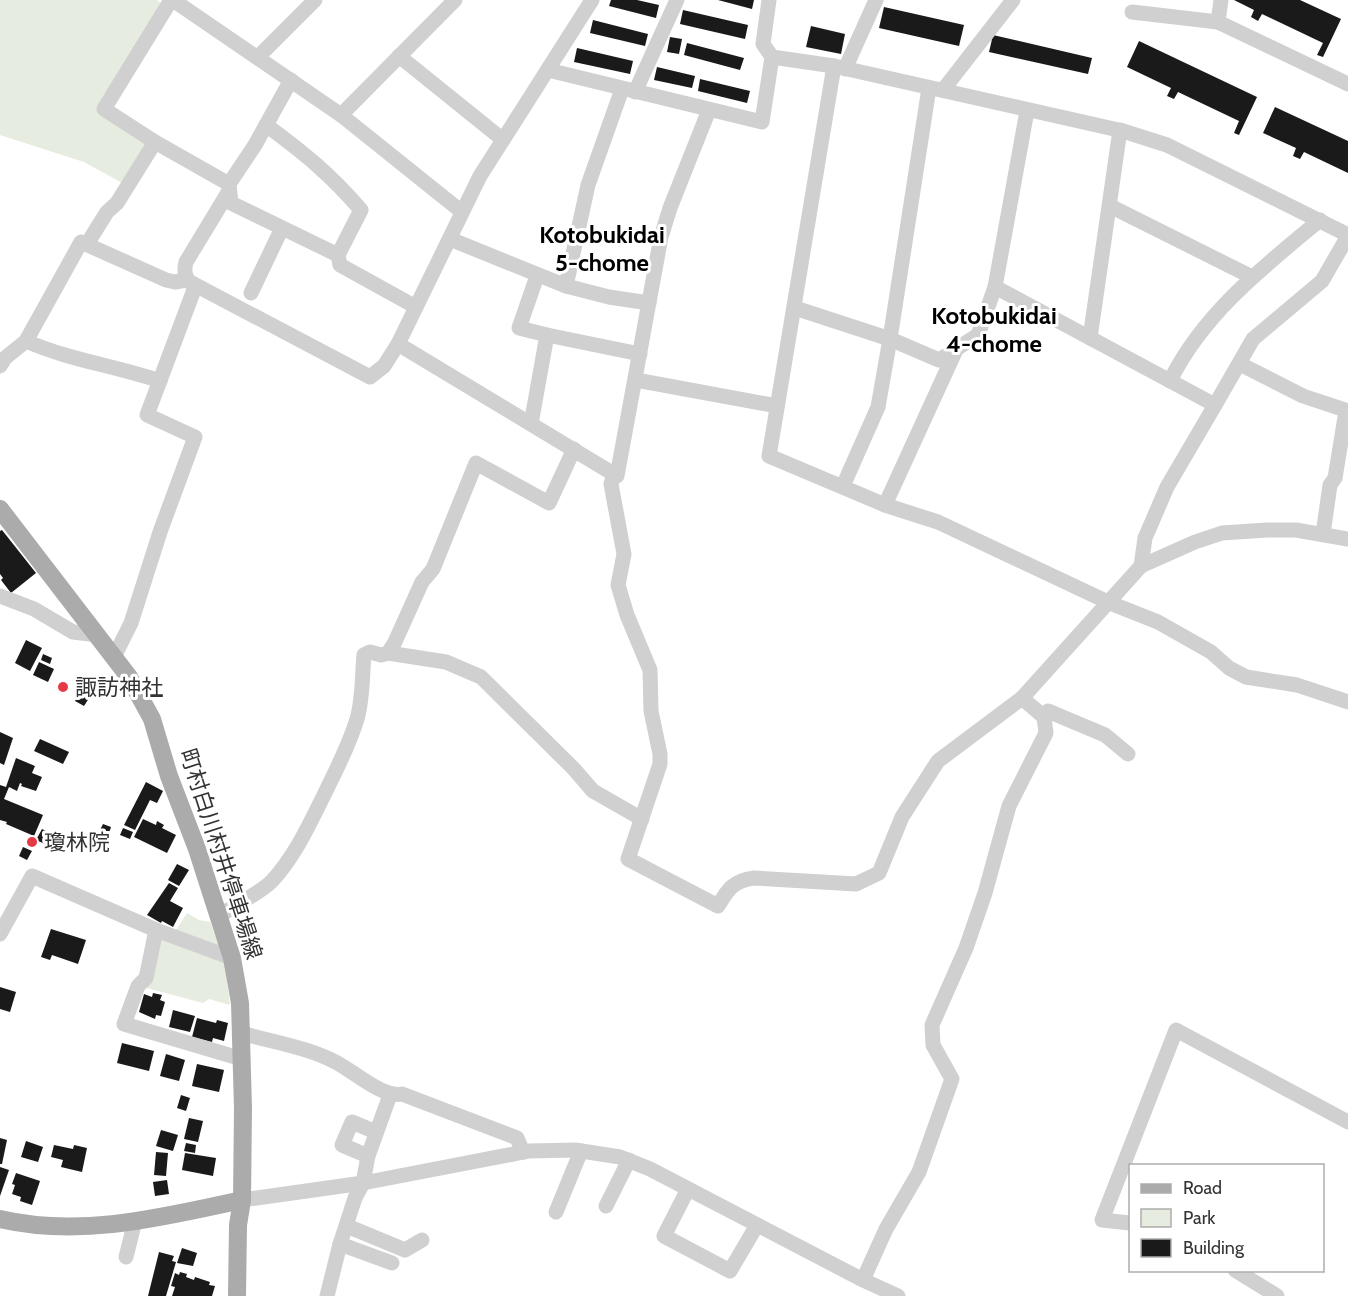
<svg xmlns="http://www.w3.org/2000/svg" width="1348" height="1296" viewBox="0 0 1348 1296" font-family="Cabin,'Noto Sans JP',sans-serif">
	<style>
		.green { fill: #e6ecdf }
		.building { fill: #1a1a1a }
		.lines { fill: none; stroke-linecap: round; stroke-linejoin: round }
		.minor { stroke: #d0d0d0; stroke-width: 15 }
		.major { stroke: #ababab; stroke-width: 18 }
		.poi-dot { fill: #e63946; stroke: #fff; stroke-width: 2 }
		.labels { text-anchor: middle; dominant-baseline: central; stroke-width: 6; stroke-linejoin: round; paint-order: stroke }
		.poi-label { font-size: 22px; fill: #333; stroke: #fff; text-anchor: start }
		.street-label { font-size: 22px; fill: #333; stroke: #fff }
		.neighbourhood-label { font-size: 24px; font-weight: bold; fill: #000; stroke: #fff }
	</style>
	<rect width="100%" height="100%" fill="#fff"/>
	<g class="green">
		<path d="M0,0H157L161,3L97,111L146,143L124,184L84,162L0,135Z"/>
		<path d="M187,913L199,920L210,922L221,950L174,933Z"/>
		<path d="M158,938L224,959L230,1005L209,999L203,1003L143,987Z"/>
	</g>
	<g class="building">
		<path d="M611,0H637L659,5L656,18L609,6Z"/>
		<path d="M718,0H754L752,9Z"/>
		<path d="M1234,0H1300L1341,19L1323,57L1317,55L1323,43L1262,14L1258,21L1251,17L1254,10Z"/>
		<path d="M884,7L964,25L959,46L879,28Z"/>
		<path d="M683,10L748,25L745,39L680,24Z"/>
		<path d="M593,20L648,34L645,46L590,33Z"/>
		<path d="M811,26L845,34L841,54L806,47Z"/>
		<path d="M993,35L1092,58L1088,74L989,52Z"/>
		<path d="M670,37L682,39L679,54L667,52Z"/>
		<path d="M1139,41L1257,97L1239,135L1234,133L1239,121L1178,92L1174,99L1167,96L1171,88L1127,67Z"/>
		<path d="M687,43L744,58L740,70L684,55Z"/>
		<path d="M577,48L633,61L630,74L574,62Z"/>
		<path d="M657,67L695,76L692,88L654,80Z"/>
		<path d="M700,79L750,91L747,103L698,91Z"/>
		<path d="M1275,107L1348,141V173L1304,152L1300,159L1293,156L1296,148L1263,133Z"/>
		<path d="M2,530L36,573L11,593L1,580L3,578L0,574V531Z"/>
		<path d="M26,640L42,648L30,671L15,663Z"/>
		<path d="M43,654L52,658L50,664L41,660Z"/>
		<path d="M39,662L54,669L48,682L33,675Z"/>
		<path d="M84,686L93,692L84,706L75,701Z"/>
		<path d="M0,732L13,738L4,765L0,763Z"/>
		<path d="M40,739L69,752L63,764L34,751Z"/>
		<path d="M16,758L35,766L32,773L42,777L36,791L21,786L22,784L20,783L17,791L9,787L4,799L43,815L34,836L6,824L7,822L0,820V785L6,787Z"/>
		<path d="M146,782L163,791L157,803L150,800L135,830L124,825Z"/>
		<path d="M143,819L156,825L157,821L164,825L162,828L176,835L167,853L134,837Z"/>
		<path d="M103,824L111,827L108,836L99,832Z"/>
		<path d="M123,828L133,832L130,839L120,835Z"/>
		<path d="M42,829L52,834L47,845L36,840Z"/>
		<path d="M23,847L32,851L27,860L19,856Z"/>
		<path d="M177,864L189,870L179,886L168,880Z"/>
		<path d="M169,883L178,888L170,901L183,908L173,927L162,921L161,923L147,915Z"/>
		<path d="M51,929L86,940L78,964L52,955L50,960L41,957Z"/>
		<path d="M0,987L16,992L10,1012L0,1009Z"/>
		<path d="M153,993L162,995L160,1000L165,1002L161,1016L156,1015L155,1019L139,1012L144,994L152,997Z"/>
		<path d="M173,1010L195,1016L190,1032L169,1027Z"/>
		<path d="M197,1018L216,1023L217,1020L228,1023L224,1041L213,1038L212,1042L192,1037Z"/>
		<path d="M122,1043L154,1051L149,1071L117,1063Z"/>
		<path d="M166,1054L185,1060L179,1081L160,1076Z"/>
		<path d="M197,1064L224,1070L219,1092L192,1086Z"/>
		<path d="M181,1095L190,1098L186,1111L177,1108Z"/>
		<path d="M189,1118L203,1121L198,1142L184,1139Z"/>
		<path d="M161,1130L178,1135L173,1151L156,1146Z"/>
		<path d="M0,1138L7,1140L2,1164H0Z"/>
		<path d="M26,1141L43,1147L38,1162L21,1157Z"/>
		<path d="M186,1143L196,1145L195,1153L184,1151Z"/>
		<path d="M54,1145L73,1149L74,1145L87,1148L82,1172L61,1167L63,1160L51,1157Z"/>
		<path d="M156,1152L168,1153L166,1176L154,1175Z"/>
		<path d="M185,1153L216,1158L213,1176L182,1170Z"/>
		<path d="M0,1167L9,1170L0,1196Z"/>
		<path d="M16,1173L40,1181L32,1205L20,1201L21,1197L12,1194L15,1185L12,1184Z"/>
		<path d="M167,1180L169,1194L155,1196L153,1182Z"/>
		<path d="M182,1248L197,1253L193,1266L177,1263Z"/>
		<path d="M159,1252L174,1256L172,1261L176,1262L166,1296H148Z"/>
		<path d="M180,1272L187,1274L186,1277L194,1280L195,1277L210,1282L209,1285L215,1286L212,1296H172L175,1287L171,1286L175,1273L179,1275Z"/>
	</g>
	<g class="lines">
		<g class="minor">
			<path d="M171,0L104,109L155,142L229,184"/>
			<path d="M173,0L341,115L462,212"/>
			<path d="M1132,12L1218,22L1221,0"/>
			<path d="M1218,22L1348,84"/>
			<path d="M399,56L502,139"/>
			<path d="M258,57L315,0"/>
			<path d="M772,57L834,66L1123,131L1167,145L1348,235"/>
			<path d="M834,66L769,456L885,505L938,522L1110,603L1158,622L1211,652L1229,668L1246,677L1297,685L1348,702"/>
			<path d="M845,69L876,0"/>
			<path d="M548,70L762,122L772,57L763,44L769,0"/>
			<path d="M291,80L255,145L229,184L231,203L338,255L340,265L416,307"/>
			<path d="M943,90L1013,0"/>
			<path d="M635,92L677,0"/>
			<path d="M341,115L455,0"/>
			<path d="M266,125C304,153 330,174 361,210L338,255"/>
			<path d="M1110,206L1252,277"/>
			<path d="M450,239L566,286L609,297L649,303"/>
			<path d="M87,244L107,212L117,203L155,142"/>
			<path d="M566,286L588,185L622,89"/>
			<path d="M995,287L1215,405L1167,487L1145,538L1141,566"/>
			<path d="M251,293L282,228"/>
			<path d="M795,308L890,339L939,360L978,335L995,287L1027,111"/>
			<path d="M547,335L640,354"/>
			<path d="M1090,338L1120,130"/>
			<path d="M26,341C69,360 116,366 160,381"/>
			<path d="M398,344L617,476L661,237L670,208L709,110"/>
			<path d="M1240,364L1303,396L1348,411"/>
			<path d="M0,366L5,358L26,341L81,242L166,280L175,282L186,280L370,377L384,366L398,344L480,176L592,0"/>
			<path d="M636,380L777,406"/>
			<path d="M1170,381C1203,314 1263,267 1320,220"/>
			<path d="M1215,405L1253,339L1322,281L1348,236"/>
			<path d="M531,424L547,335L519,328L537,276"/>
			<path d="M614,474L611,484L624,554L618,585L627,615L650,670L651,711L660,754V764L628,859L718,906C728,889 733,881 754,878L856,884L879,873L902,817L938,761L1022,698L1141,566L1195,542L1222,533L1267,530H1296L1348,539"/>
			<path d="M843,486L878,407L890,339L929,88"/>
			<path d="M885,505L956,350"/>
			<path d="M1323,534L1330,485L1335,478L1346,411"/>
			<path d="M0,596L34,609L73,632L98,635"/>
			<path d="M388,653L446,662L481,677L573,768L593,791L642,819"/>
			<path d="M114,657L131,623L160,532L195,437L147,415L195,287C186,279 183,274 186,262L229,191"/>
			<path d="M1044,717L1048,711L1105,735L1128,754"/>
			<path d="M219,917C235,903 257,896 272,881C295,856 309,825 324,795C336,770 349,746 357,719C363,699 362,676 364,655L370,652L381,655L388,653L394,644L422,582L433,569L476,463L549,503L574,449"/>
			<path d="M156,930L146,978L138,986L124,1024L242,1059"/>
			<path d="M0,934L32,876L156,930L232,958"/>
			<path d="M241,1033C275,1043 314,1048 344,1067C359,1076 385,1098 402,1094L517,1138L523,1152"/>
			<path d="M368,1156L342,1145L352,1122L376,1132"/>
			<path d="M688,1189L664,1236L730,1271L757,1225"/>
			<path d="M242,1200L363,1183L529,1151L575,1150L620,1157L650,1169L863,1280L898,1296"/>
			<path d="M606,1206L629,1160"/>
			<path d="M556,1212L581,1151"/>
			<path d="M1130,1223L1102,1220L1176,1030L1348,1122"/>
			<path d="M347,1226L405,1250L422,1240"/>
			<path d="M340,1244L392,1263"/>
			<path d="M126,1257L135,1221"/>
			<path d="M1235,1270L1277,1296"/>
			<path d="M863,1280L886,1229L919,1172L952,1079L933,1045L932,1025L966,948L985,893L1009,806L1046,733L1044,717L1022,698"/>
			<path d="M327,1296L340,1244L355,1198L363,1183L368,1156L390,1095"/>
		</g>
		<g class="major">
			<path d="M0,509L129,677L152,719L169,776L197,849L232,958L240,1003L243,1108L242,1200L238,1225L237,1296"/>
			<path d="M0,1219C81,1238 163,1217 242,1200"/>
		</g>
	</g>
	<g class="poi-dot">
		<circle cx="63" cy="687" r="6"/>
		<circle cx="32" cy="842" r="6"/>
	</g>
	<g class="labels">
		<g class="poi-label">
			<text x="75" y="687">諏訪神社</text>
			<text x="44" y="842">瓊林院</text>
		</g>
		<g class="street-label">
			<text transform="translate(221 854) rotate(72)">町村白川村井停車場線</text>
		</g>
		<g class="neighbourhood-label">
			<text x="602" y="234">Kotobukidai<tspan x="602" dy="28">5-chome</tspan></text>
			<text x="994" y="315">Kotobukidai<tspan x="994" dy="28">4-chome</tspan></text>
		</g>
	</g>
	<rect x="1129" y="1164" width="195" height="108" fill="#ffffff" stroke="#adadad" stroke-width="1.5"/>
	<rect x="1141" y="1184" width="30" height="9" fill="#ababab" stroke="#adadad" stroke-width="1.5"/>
	<text x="1183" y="1194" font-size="18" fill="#333333">Road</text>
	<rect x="1141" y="1209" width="30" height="18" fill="#e6ecdf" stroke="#adadad" stroke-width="1.5"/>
	<text x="1183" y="1224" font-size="18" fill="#333333">Park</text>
	<rect x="1141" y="1239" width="30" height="18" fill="#1a1a1a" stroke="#adadad" stroke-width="1.5"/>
	<text x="1183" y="1254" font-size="18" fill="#333333">Building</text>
</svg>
